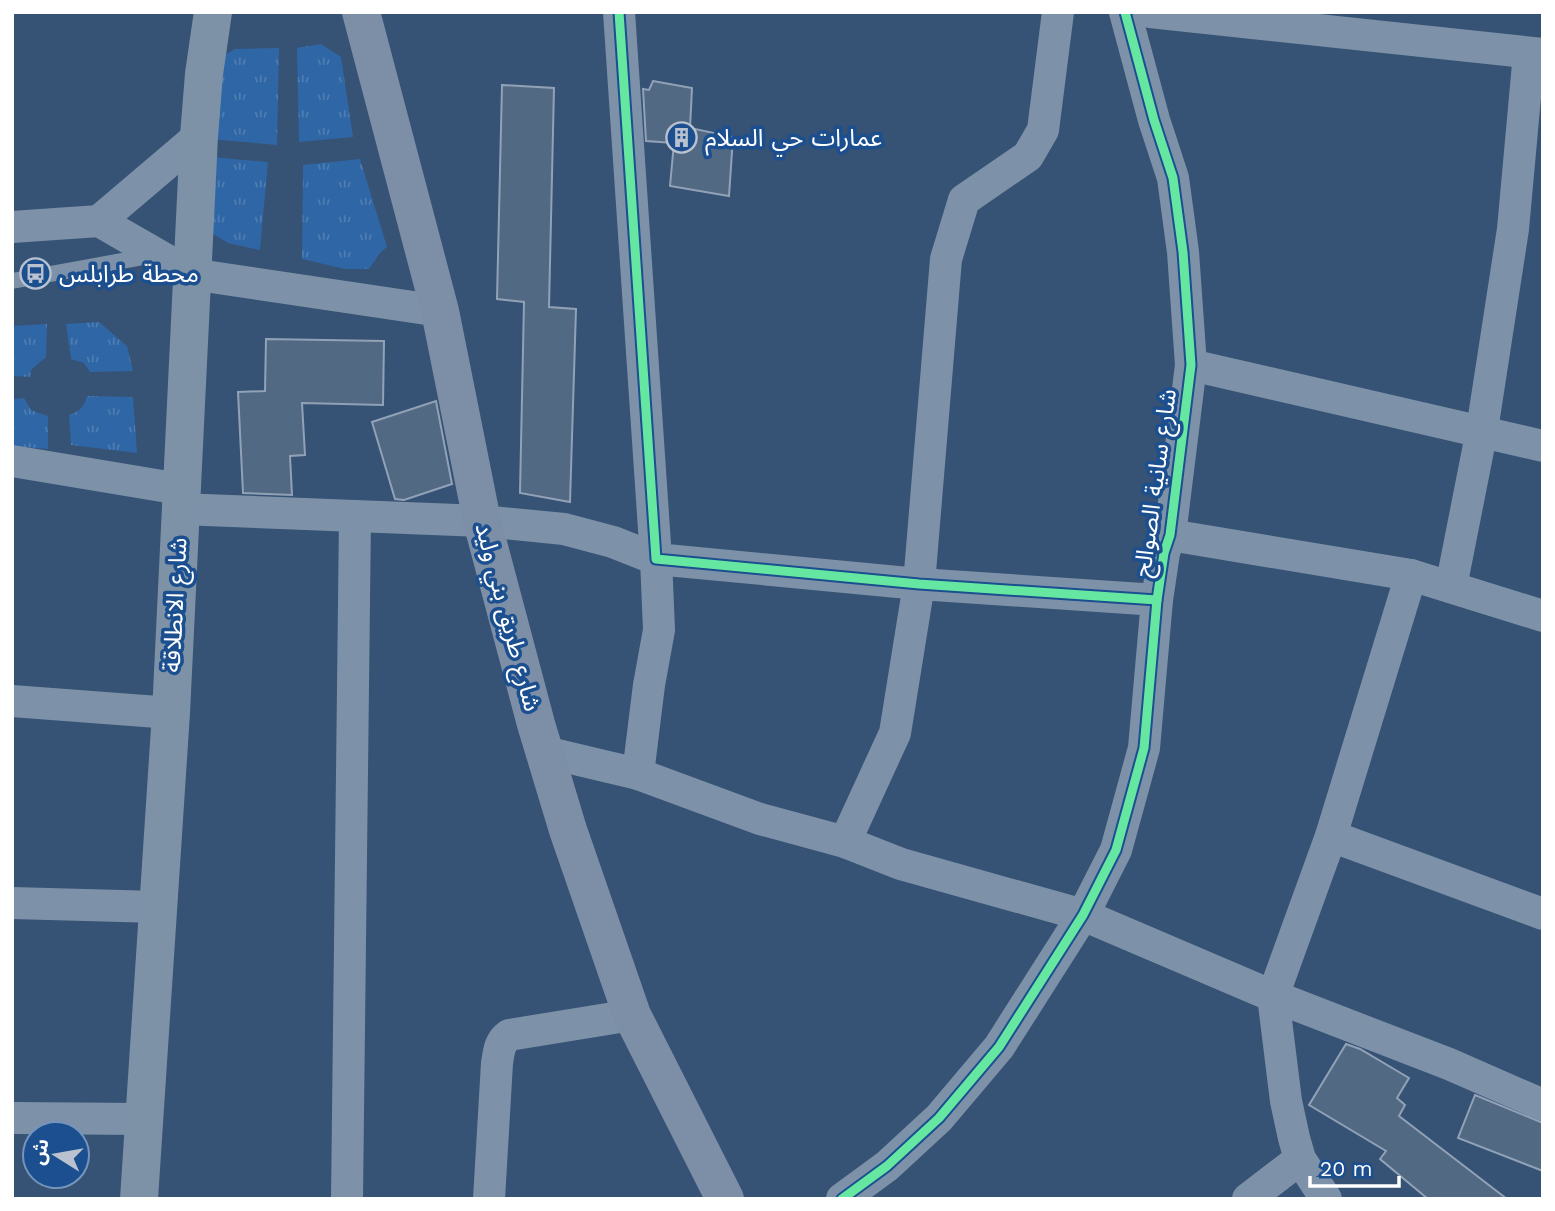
<svg xmlns="http://www.w3.org/2000/svg" width="1555" height="1211" viewBox="0 0 1555 1211" font-family="'Work Sans','Noto Sans Arabic',sans-serif">
	<style>
		.grass { fill: url(#grass-tufts) }
		.building { fill: #526984; stroke: #92a2b6; stroke-width: 2 }
		.lines { fill: none; stroke-linecap: round; stroke-linejoin: round }
		.lane { stroke: #7d92a8; stroke-width: 16 }
		.street { stroke: #7d92a8; stroke-width: 32 }
		.primary { stroke: #7d8ea7; stroke-width: 38 }
		.highway { stroke: #7e92a7; stroke-width: 38 }
		.cycleway-casing { stroke: #1b4f8f; stroke-width: 13 }
		.cycleway { stroke: #66e7a1; stroke-width: 9 }
		.labels { text-anchor: middle; dominant-baseline: central; stroke-width: 7; stroke-linejoin: round; paint-order: stroke }
		.poi-label { font-size: 24px; fill: #fff; stroke: #1b4f8f; text-anchor: start }
		.street-label { font-size: 24px; fill: #fff; stroke: #1b4f8f }
	</style>
	<defs>
		<pattern id="grass-tufts" width="24" height="20" patternUnits="userSpaceOnUse" patternTransform="scale(1.75)"><rect width="24" height="20" fill="#2f66a5"/><path d="M3 7l-1-3M5 7V3M7 7l1-3M15 17l-1-3M17 17v-4M19 17l1-3" fill="none" stroke="#4e7db2"/></pattern>
	</defs>
	<rect width="100%" height="100%" fill="#365274"/>
	<g class="grass">
		<path d="M321,44L341,57L353,137L299,142L297,48Z"/>
		<path d="M279,48L277,145L210,139L226,54L235,49Z"/>
		<path d="M210,157L268,162L260,250L228,243L205,229Z"/>
		<path d="M360,159L387,247L380,253L369,269H345L302,259L303,165Z"/>
		<path d="M99,322L127,346L133,371L90,372L84,363L71,359L66,324Z"/>
		<path d="M47,324L46,357L31,370L30,377L12,376V326Z"/>
		<path d="M87,396L133,397L137,453L71,445L69,415C80,411 84,407 87,396Z"/>
		<path d="M24,398L31,410L48,416V449L12,446V399Z"/>
	</g>
	<g class="building">
		<path d="M653,81L692,88L690,128L733,137L729,196L670,186L674,143L646,141L643,89L649,90Z"/>
		<path d="M502,85L554,88L549,307L576,309L570,502L520,493L524,302L497,299Z"/>
		<path d="M266,339L384,341L383,405L302,403L305,455L290,456L292,495L243,493L238,392L265,391Z"/>
		<path d="M436,401L452,484L404,500L395,499L372,422Z"/>
		<path d="M1346,1044L1360,1049L1409,1078L1397,1098L1405,1105L1399,1116L1507,1199H1428L1380,1159L1386,1151L1309,1105Z"/>
		<path d="M1475,1095L1543,1123V1171L1458,1138Z"/>
	</g>
	<g class="lines">
		<path class="lane" d="M12,281L155,255"/>
		<g class="street">
			<path d="M619,12L656,559L919,584L1157,600"/>
			<path d="M1150,12L1543,54"/>
			<path d="M99,221L199,136"/>
			<path d="M12,227L99,221L191,274L440,311"/>
			<path d="M1191,365L1543,446"/>
			<path d="M12,461L180,489"/>
			<path d="M180,509L482,521L564,529L613,542L656,559L659,630L649,685L638,774L545,752"/>
			<path d="M1170,535L1411,575L1543,616"/>
			<path d="M1451,587L1482,430L1513,229L1529,53"/>
			<path d="M12,701L171,713"/>
			<path d="M638,774L760,819L845,842L901,864L1083,915L1273,996L1449,1064L1543,1105"/>
			<path d="M1331,836L1543,914"/>
			<path d="M845,842L895,733L919,584L946,259L964,200L1028,156L1043,130L1058,12"/>
			<path d="M12,903L158,907"/>
			<path d="M12,1118L142,1119"/>
			<path d="M347,1199L355,516"/>
			<path d="M489,1199L497,1063C499,1052 499,1042 509,1035L632,1015"/>
			<path d="M842,1199L887,1166L939,1118L999,1047L1083,915L1116,850L1144,748L1157,600L1164,553L1170,535L1191,365L1183,252L1173,178L1154,120L1125,12"/>
			<path d="M1248,1199L1300,1159"/>
			<path d="M1326,1199L1300,1159L1294,1138L1286,1101L1273,996L1331,836L1411,575"/>
		</g>
		<path class="primary" d="M361,12L440,311L482,521L536,724L568,830L632,1015L725,1199"/>
		<path class="highway" d="M139,1199L171,713L199,136L204,74L213,12"/>
		<defs>
			<g id="cycleway">
				<path d="M619,12L656,559L919,584L1157,600"/>
				<path d="M842,1199L887,1166L939,1118L999,1047L1083,915L1116,850L1144,748L1157,600L1164,553L1170,535L1191,365L1183,252L1173,178L1154,120L1125,12"/>
			</g>
		</defs>
		<use href="#cycleway" class="cycleway-casing"/>
		<use href="#cycleway" class="cycleway"/>
	</g>
	<defs>
		<symbol id="building-ring" viewBox="-11 -11 22 22"><circle r="9.5" fill="#1b4f8f" stroke="#b9c2ce" stroke-width="1.5"/><path d="M-4-6H4V6H1V3H-1V6H-4ZM-2.5-4.3h1.7v1.8h-1.7ZM.8-4.3h1.7v1.8H.8ZM-2.5-1h1.7V.8h-1.7ZM.8-1h1.7V.8H.8Z" fill="#b9c2ce"/></symbol>
		<symbol id="bus-ring" viewBox="-11 -11 22 22"><circle r="9.5" fill="#1b4f8f" stroke="#b9c2ce" stroke-width="1.5"/><path d="M-5-6H5V4H4V6H2V4H-2V6H-4V4H-5ZM-3.5-4V0h7V-4ZM-3.5 1.2v1.5H-2V1.2ZM2 1.2v1.5H3.5V1.2Z" fill="#b9c2ce"/></symbol>
	</defs>
	<g fill-rule="evenodd">
		<use href="#building-ring" x="664" y="120" width="35" height="35"/>
		<use href="#bus-ring" x="18" y="256" width="35" height="35"/>
	</g>
	<g class="labels">
		<g class="poi-label">
			<text x="705" y="138">عمارات حي السلام</text>
			<text x="59" y="274">محطة طرابلس</text>
		</g>
		<g class="street-label">
			<text transform="translate(1155 483) rotate(-82)">شارع سانية الصوالح</text>
			<text transform="translate(175 605) rotate(-87)">شارع الانطلاقة</text>
			<text transform="translate(508 617) rotate(75)">شارع طريق بني وليد</text>
		</g>
	</g>
	<rect width="1555" height="1211" fill="none" stroke="#ffffff" stroke-width="28"/>
	<g transform="translate(56 1155) rotate(281)"><circle r="33" fill="#1b4f8f" stroke="#7695bc" stroke-width="2"/>
	<path d="M0-5L12 26L0 18L-12 26Z" fill="#b9c2ce"/>
	<text y="-10" font-size="19" font-weight="bold" text-anchor="middle" fill="#ffffff">ش</text>
	</g>
	<path d="M1310 1176v10h89v-10" fill="none" stroke="#ffffff" stroke-width="3.5"/>
	<text x="1320" y="1176" font-size="21" fill="#ffffff" stroke="#1b4f8f" stroke-width="5" paint-order="stroke">20 m</text>
</svg>
